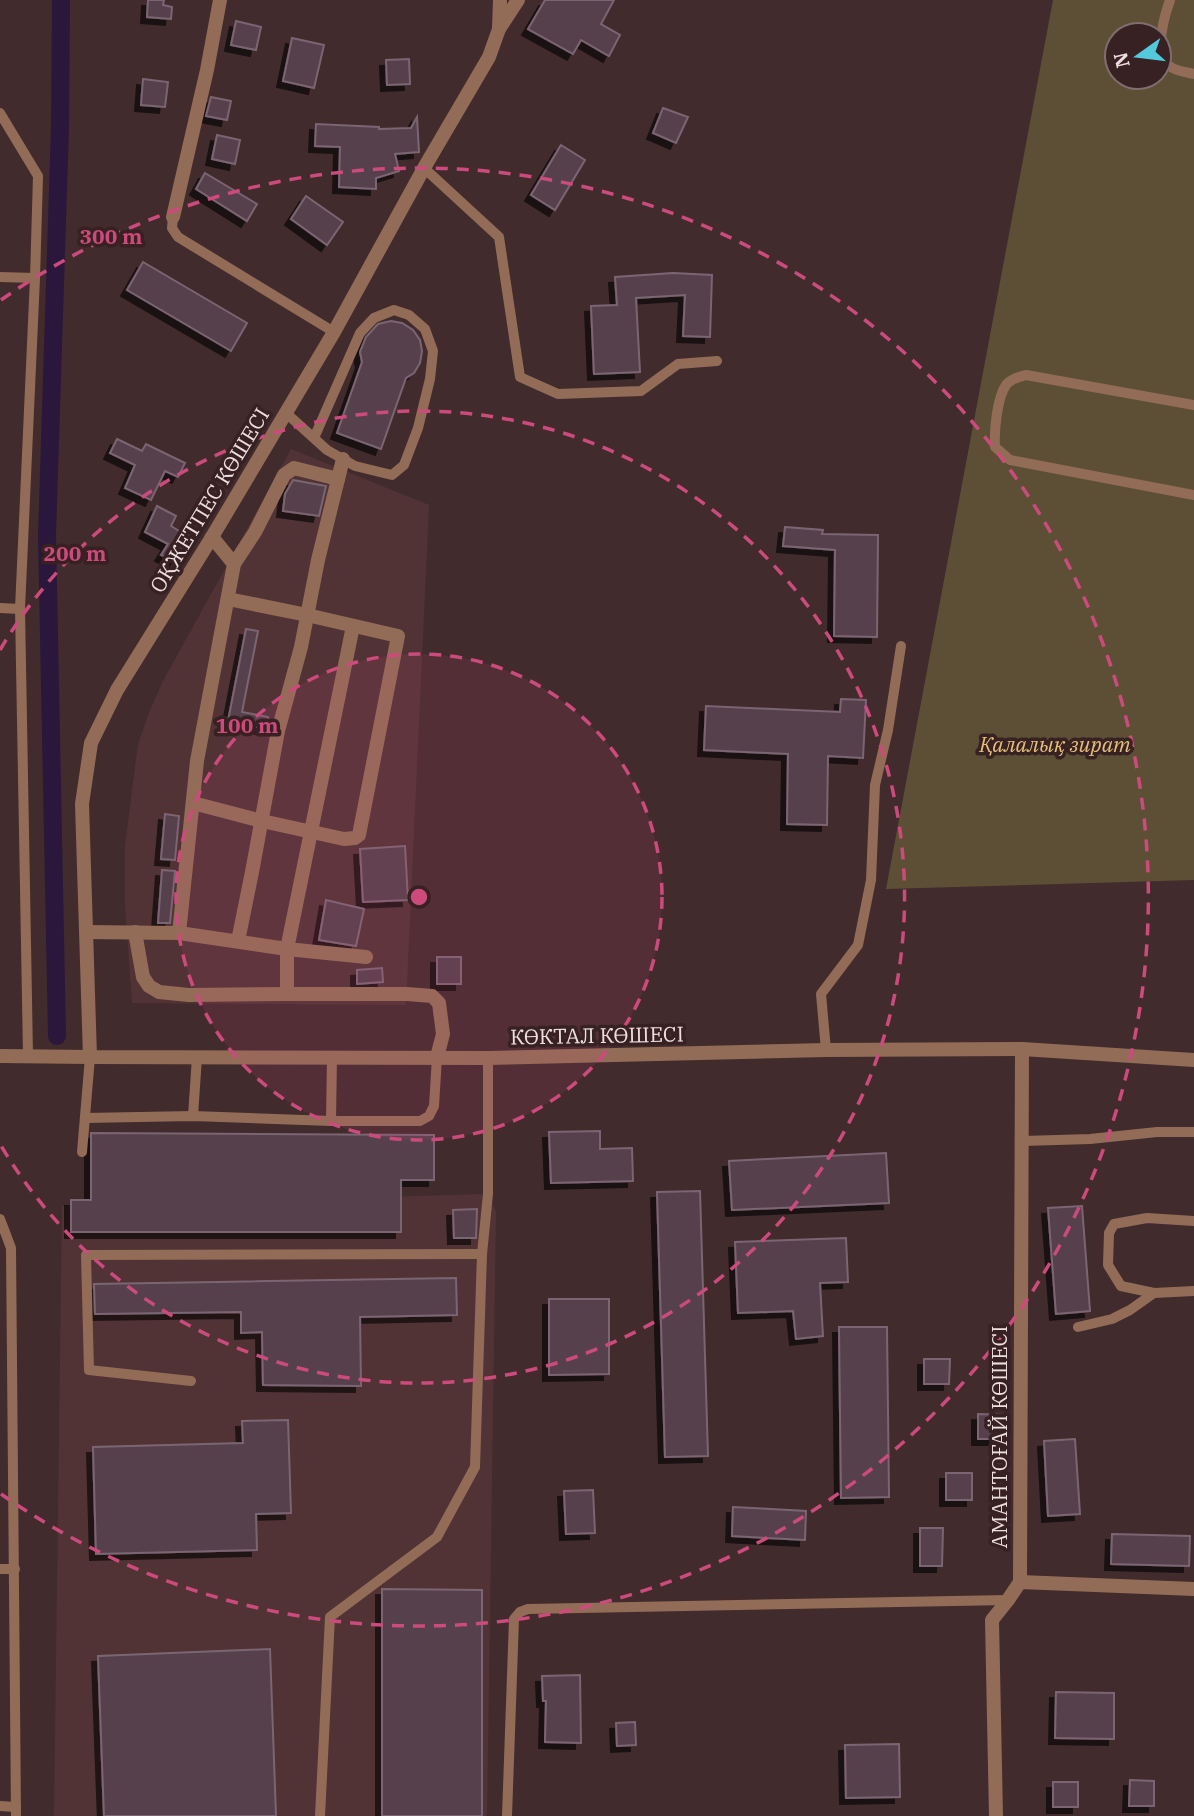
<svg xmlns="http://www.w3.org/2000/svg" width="1194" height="1816" viewBox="0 0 1194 1816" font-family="'IBM Plex Serif',serif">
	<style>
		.built { fill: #513335 }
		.green { fill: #5d4f35; fill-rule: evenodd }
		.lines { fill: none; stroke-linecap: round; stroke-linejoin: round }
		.canal { stroke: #2b173b; stroke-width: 18 }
		.building { fill: #54404c; stroke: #7b6572; stroke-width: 2; filter: url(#shadow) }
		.service { stroke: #936c57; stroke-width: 10 }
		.minor { stroke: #936c57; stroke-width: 14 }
		.tertiary { stroke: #936c57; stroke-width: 14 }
		.ring { fill: none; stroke: #cd4a7c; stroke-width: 3.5; stroke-dasharray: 12 9 }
		.labels { text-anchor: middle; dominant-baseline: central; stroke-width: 7; stroke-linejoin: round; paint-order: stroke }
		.street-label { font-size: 21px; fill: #eededf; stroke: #372123 }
		.park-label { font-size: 21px; font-style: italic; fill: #e6c079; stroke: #372123 }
		.centre { fill: #cd4a7c; stroke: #372123; stroke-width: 3.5 }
		.ring-label { font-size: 21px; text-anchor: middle; font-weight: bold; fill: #cd4a7c; stroke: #372123; stroke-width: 7; stroke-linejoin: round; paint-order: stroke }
	</style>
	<defs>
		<filter id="shadow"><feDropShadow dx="-6" dy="6" stdDeviation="0" flood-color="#0009"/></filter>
	</defs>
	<rect width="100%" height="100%" fill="#422b2d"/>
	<g class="built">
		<path d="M291,449L429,505L406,1005L132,1003L125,904V846L138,744L150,710L163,681Z"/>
		<path d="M488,1194L496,1212L487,1816H54L62,1206Z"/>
	</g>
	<path class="green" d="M1053,0H1194V880L886,889ZM1117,35H1159V77H1117Z"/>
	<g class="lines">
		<path class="canal" d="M57,1036L47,535L60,127L61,0"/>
	</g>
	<g class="building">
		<path d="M148,0H164L163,5L172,7L171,19L147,17Z"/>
		<path d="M545,0H614L601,24L620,35L609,56L581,40L573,54L528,29Z"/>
		<path d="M236,21L261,27L256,50L231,45Z"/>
		<path d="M292,38L324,45L314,88L283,81Z"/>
		<path d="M409,59L410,84L387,85L386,60Z"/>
		<path d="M143,79L168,82L165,107L141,105Z"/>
		<path d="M211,97L231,101L227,120L206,116Z"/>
		<path d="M663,108L688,117L676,143L653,133Z"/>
		<path d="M417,117L419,152L395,154L399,171L376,178V189L339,187L340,147L315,146L316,124L379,127V129L411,128Z"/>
		<path d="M217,135L240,140L235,164L212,159Z"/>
		<path d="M561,145L585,160L555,210L531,195Z"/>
		<path d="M205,173L257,204L247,221L196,189Z"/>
		<path d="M306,196L343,222L327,245L291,219Z"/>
		<path d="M143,262L247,323L231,351L127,290Z"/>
		<path d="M673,273L712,275L710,337L683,336L685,295L636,298L640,372L594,374L591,306L617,305L615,277Z"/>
		<path d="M391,321L402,323L413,330L420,340L422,351L420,363L414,373L406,378L381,449L337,433L362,362L360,352L366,337L378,324Z"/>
		<path d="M117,439L142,451L146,444L185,463L178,477L165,471L151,500L125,488L135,465L110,453Z"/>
		<path d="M293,480L326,486L319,516L283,511L285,494Z"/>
		<path d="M157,506L176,516L171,526L189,537L174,562L161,555L168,544L145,532Z"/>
		<path d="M785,527L823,530L822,534L878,535L877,637L834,636L835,550L783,546Z"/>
		<path d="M246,629L258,631L242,712L268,717L266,729L228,721Z"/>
		<path d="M841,699L866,700L863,758L828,756L827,825L787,824L788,754L704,750L706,706L840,712Z"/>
		<path d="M165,814L179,816L175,860L161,859Z"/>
		<path d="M405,846L408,900L363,902L360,849Z"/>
		<path d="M162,870L175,871L170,923H158Z"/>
		<path d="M326,900L364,909L356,946L319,940Z"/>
		<rect x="437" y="957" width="24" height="27"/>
		<path d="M382,968L383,982L357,984V970Z"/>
		<path d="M600,1131V1149L632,1148L633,1181L551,1183L549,1132Z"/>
		<path d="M91,1133L434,1135V1180H401V1232H71V1200H91Z"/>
		<path d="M886,1153L889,1203L732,1210L729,1161Z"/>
		<path d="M700,1191L708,1456L665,1457L657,1192Z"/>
		<path d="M1082,1206L1090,1311L1056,1314L1048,1208Z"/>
		<path d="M477,1209L476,1238H454L453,1210Z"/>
		<path d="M846,1238L848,1282L820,1283L823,1336L796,1339L793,1311L738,1313L735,1242Z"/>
		<path d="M456,1278L457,1315L360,1317L361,1386L263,1385L262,1332L241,1333V1312L95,1314L94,1284Z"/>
		<path d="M549,1299H609V1374L549,1375Z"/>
		<path d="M839,1327H887L889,1497L841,1498Z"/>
		<path d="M924,1359H950L949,1384H924Z"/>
		<path d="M978,1414L1003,1415V1439H978Z"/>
		<path d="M288,1420L291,1513L256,1514L257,1550L96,1554L93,1447L243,1443L242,1421Z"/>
		<path d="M1075,1439L1080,1514L1048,1516L1044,1441Z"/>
		<rect x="946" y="1473" width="26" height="27"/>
		<path d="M593,1490L595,1533L566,1534L564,1491Z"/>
		<path d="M733,1507L806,1511L805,1540L732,1536Z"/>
		<path d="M920,1528H943L942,1566H920Z"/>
		<path d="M1112,1534L1190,1536L1189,1566L1111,1564Z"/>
		<path d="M382,1589L482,1590V1816H382Z"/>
		<path d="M270,1649L276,1816H104L98,1656Z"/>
		<path d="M580,1675L581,1743L545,1742L546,1701H543L542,1676Z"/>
		<path d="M1056,1692L1114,1693V1739L1055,1738Z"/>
		<path d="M635,1722L636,1745L617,1746L616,1723Z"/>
		<path d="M899,1744L900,1797L846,1798L845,1745Z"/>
		<path d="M1130,1780L1154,1781V1806H1129Z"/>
		<rect x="1053" y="1782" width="25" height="25"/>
	</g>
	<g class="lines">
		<g class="service">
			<path d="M1170,0C1164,17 1154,49 1168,65C1174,71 1186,72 1194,74"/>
			<path d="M0,113L38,176L35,278L20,609L28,1055"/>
			<path d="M424,168L499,237L520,377L558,394L641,391L678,364L717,361"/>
			<path d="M173,217L172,228L178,237L334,332"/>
			<path d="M0,277L35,278"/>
			<path d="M1194,405L1026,375C1019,377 1010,379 1006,385C997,398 994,431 995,447L1010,460L1194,495"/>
			<path d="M286,413L327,450L355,466L392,475L404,465L418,428L430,379L433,351L425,329L409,315L394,310L374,318L360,333L314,438"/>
			<path d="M0,608L20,609"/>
			<path d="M826,1050L821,994L858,945L871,880L875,785L888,730L901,646"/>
			<path d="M193,1116L197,1057"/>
			<path d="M85,1118L193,1116L331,1121H420L429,1116L434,1106L437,1057"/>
			<path d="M331,1121L332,1056"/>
			<path d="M1023,1141L1090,1139L1157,1132H1194"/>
			<path d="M82,1152L90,1057"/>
			<path d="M0,1219L11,1248L16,1816"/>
			<path d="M1194,1221L1147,1218L1114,1224L1109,1233L1108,1265L1121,1286L1154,1293L1194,1291"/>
			<path d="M1078,1327L1112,1319L1130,1310L1154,1293"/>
			<path d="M191,1381L89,1370L86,1255L482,1254"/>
			<path d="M0,1569H15"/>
			<path d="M0,1806L16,1807"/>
			<path d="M320,1816L330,1617L437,1537L475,1467L482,1254L488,1194V1058"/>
			<path d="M507,1816L514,1619L520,1612L528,1609L1008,1600"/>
		</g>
		<g class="minor">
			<path d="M499,29L518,0"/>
			<path d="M173,217L207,70L220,0"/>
			<path d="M212,537L234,564L197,761L179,933L287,949V994H407L432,996L439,1003L443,1034L437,1057"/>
			<path d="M234,564L255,532L284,475L294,468L338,479"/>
			<path d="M353,626L287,949L366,957"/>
			<path d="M193,803L262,821L344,839L355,838L359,835L398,636L307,615L228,599"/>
			<path d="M86,932L179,933"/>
			<path d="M135,932L143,977L149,986L159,992L189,995L287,994"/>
			<path d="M238,941L252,872L278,731L301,647L318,560L343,459"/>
			<path d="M0,1056L90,1057"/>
			<path d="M1020,1582L1194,1589"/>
			<path d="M996,1816L992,1620L1008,1600L1020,1582L1022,1049"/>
		</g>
		<path class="tertiary" d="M500,0L499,29L489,57L424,168L334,332L212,537L117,690L91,743L82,804L90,1057L488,1058L826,1050L1022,1049L1194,1060"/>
	</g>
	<circle cx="419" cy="897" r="243" fill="#cd4a7c" fill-opacity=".12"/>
	<g class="ring">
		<circle cx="419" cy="897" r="243"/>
		<path d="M0 650A486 486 0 1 1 0 1144"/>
		<path d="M1 300A729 729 0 1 1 1 1494"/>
	</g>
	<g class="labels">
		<g class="street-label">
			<text transform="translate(209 500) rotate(-59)">ОҚЖЕТПЕС КӨШЕСІ</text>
			<text transform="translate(597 1035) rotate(-1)">КӨКТАЛ КӨШЕСІ</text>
			<text transform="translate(999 1437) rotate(-90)">АМАНТОҒАЙ КӨШЕСІ</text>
		</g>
		<g class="park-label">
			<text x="1055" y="744">Қалалық зират</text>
		</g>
	</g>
	<circle cx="419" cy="897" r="10" class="centre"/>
	<g class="ring-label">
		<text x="111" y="244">300 m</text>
		<text x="75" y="561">200 m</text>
		<text x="247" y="733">100 m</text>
	</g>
	<g transform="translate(1138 56) rotate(256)"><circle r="33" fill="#372123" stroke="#806d6e" stroke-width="2"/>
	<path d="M0-5L12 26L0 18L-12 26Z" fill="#53cadc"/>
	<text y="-10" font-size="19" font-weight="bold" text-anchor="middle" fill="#eededf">N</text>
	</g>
</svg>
